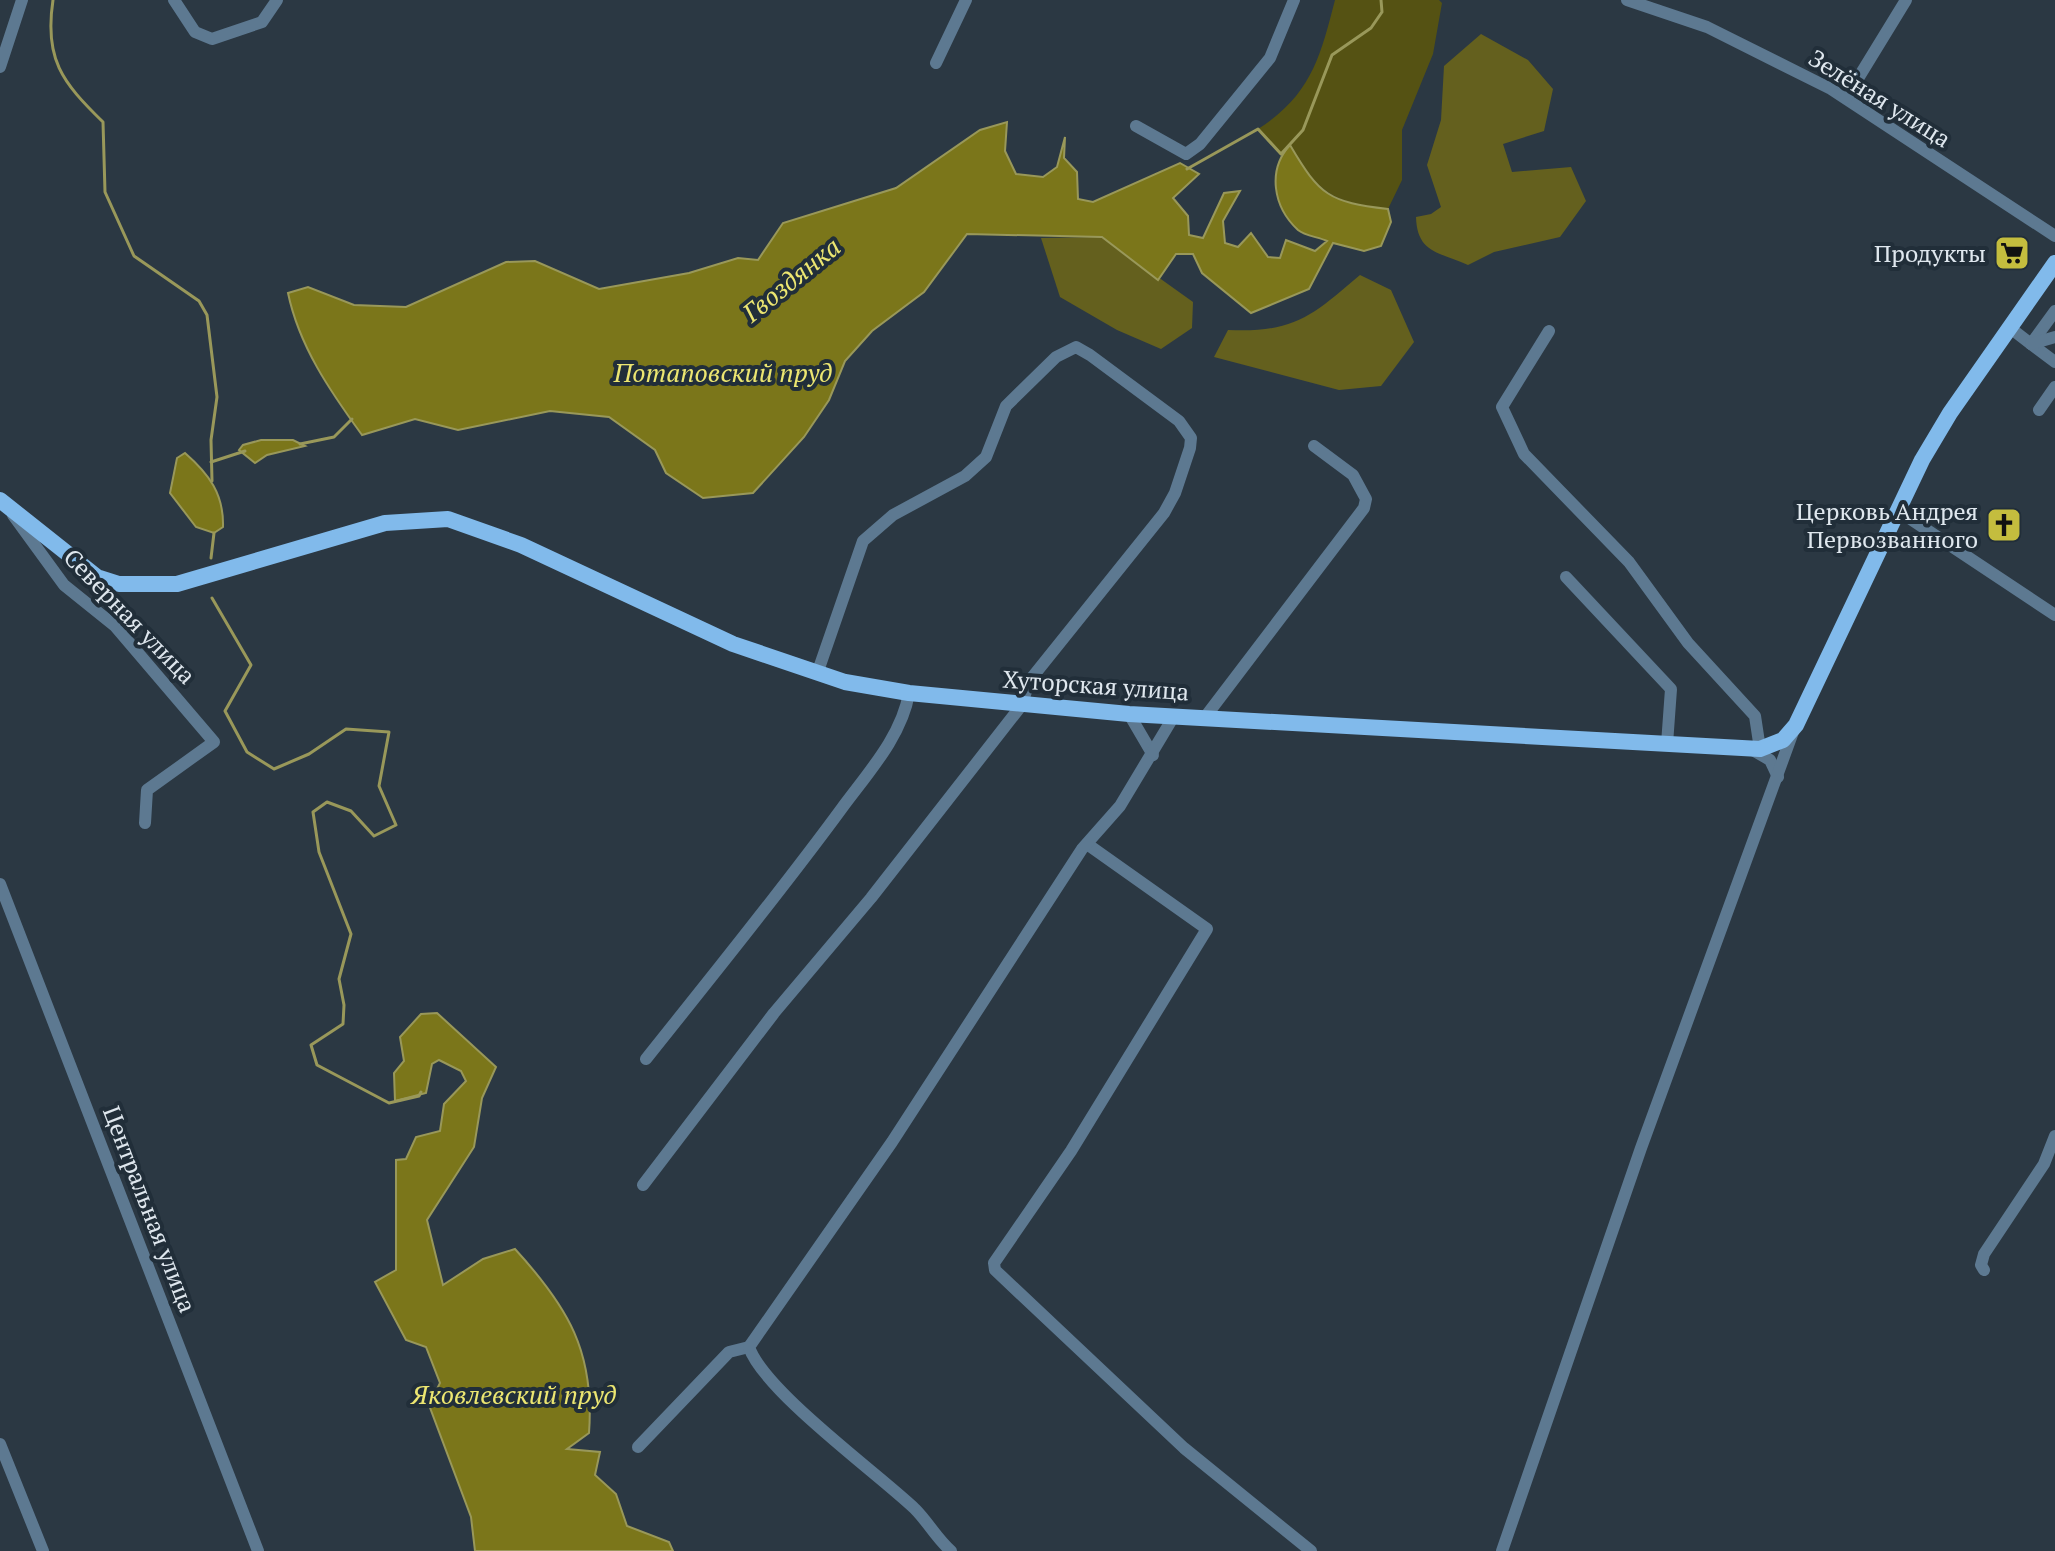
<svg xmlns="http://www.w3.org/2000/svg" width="2055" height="1551" viewBox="0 0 2055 1551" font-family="'PT Serif',serif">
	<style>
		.green { fill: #555213 }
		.forest { fill: #64601e }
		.water { fill: #7b761a; stroke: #99985a; stroke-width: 2 }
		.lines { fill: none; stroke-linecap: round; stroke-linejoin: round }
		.stream { stroke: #99985a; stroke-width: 3 }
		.minor { stroke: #5d7991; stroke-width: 12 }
		.major { stroke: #81baeb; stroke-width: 16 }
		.labels { text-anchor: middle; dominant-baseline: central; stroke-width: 8; stroke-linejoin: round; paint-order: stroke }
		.street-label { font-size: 24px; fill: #dfe7ee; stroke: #212e39 }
		.poi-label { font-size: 24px; fill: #dfe7ee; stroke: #212e39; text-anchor: end }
		.water-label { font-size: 26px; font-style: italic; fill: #ece671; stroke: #212e39 }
	</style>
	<rect width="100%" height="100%" fill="#2b3843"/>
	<path class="green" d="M1335,0H1439L1442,3L1433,54L1402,130V180L1388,209C1332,202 1319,194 1290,145L1281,154L1258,129C1311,95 1320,58 1335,0Z"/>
	<g class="forest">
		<path d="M1481,34L1528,60L1553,89L1544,131L1503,144L1512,172L1571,167L1586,201L1560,237L1494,252L1468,265C1439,252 1417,253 1416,217L1431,214L1441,207L1427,165L1441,120L1444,66Z"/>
		<path d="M1102,237L1193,302L1192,328L1161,349L1117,330L1060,297L1041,238Z"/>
		<path d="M1360,275L1391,290L1414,342L1381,386L1339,390L1214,357L1228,330C1294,333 1312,316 1360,275Z"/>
	</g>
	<g class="water">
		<path d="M1007,122L1005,151L1016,174L1043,177L1057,167L1065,137L1064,158L1077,172L1078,199L1093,202L1180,163L1199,174L1173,198L1188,216L1189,235L1203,238L1224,193L1240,191L1223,221L1225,243L1238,247L1251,233L1268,257L1280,258L1286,240L1315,251L1327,241C1319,237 1305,236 1298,230C1273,207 1267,170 1290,145C1320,196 1329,202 1388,209L1391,222L1381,246L1364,251L1333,243L1309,289L1251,313L1202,273L1193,254H1176L1158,280L1102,237L967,234L924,292L872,331L845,361L829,400L804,437L753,493L703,498L666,473L655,450L609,417L550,411L458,430L415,419L362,435C330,391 299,346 288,293L308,287L354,305L406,307L506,262L535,261L599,289L689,273L738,258L758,260L783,223L896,188L980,130Z"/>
		<path d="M261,440H293L305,446L267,455L255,463L239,450L243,445Z"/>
		<path d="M185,453C209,474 224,494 223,527L214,533L196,527L170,493L177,458Z"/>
		<path d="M437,1013L496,1067L482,1098L474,1147L427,1220L443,1285L483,1259L515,1249C568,1307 595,1352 589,1433L567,1449L600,1452L595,1475L616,1494L627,1526L669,1542L673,1551H475L471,1517L429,1405L440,1383L426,1347L406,1340L375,1282L396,1270V1160L406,1159L416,1137L440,1131L444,1104L466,1081L461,1071L439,1060L432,1064L426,1093L395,1101L394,1073L404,1061L400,1037L421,1014Z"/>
	</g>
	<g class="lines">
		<g class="stream">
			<path d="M53,0C44,59 62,82 103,122L105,192L134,256L199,301L207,315L217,397L211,440L212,481"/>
			<path d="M1187,169L1258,129L1281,154L1303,130L1332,55L1371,28L1382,12L1381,0"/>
			<path d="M300,444L334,437L352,419"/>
			<path d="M211,462L245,451"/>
			<path d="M211,558L214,533"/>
			<path d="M212,598L251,665L225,711L247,752L274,769L309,754L346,729L389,732L379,786L396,825L374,836L351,811L327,802L313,812L319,852L351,934L339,979L344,1005L343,1024L311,1045L317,1065L389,1103L419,1096L421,1092"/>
		</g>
		<g class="minor">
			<path d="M174,0L195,32L212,39L262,22L277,0"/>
			<path d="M1627,0L1707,27L1831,89L2055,236"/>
			<path d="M936,63L966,0"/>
			<path d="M0,67L22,0"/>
			<path d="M1846,98L1906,0"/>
			<path d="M1136,126L1186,154L1200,144L1270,58L1294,0"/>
			<path d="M2009,327L2031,344L2055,311"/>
			<path d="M1549,331L1502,407L1524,454L1629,562L1688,643L1755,716L1760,749"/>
			<path d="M2031,344L2055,362"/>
			<path d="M2031,344L2055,337"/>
			<path d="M2039,410L2055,387"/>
			<path d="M1897,510L2055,615"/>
			<path d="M13,515L64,585L115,626L214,742L147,790L145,823"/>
			<path d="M1566,577L1671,689L1667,744"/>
			<path d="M1129,714L1153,755"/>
			<path d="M1206,716L1364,508L1366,499L1353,475L1314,446"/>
			<path d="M1751,749L1770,760L1778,777"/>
			<path d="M1087,844L1207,929L1071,1151L994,1263L995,1270L1184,1448L1311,1551"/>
			<path d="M0,884L258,1551"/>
			<path d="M646,1059C712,976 779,894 842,808C867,774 902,736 909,693"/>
			<path d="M643,1185L774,1013L871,898L1021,706L1030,680L1164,513L1175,493L1190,448L1191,438L1179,421L1090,355L1076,347L1056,357L1006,406L986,457L965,476L893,515L863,541L818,671"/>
			<path d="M1984,1270L1981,1265L1984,1254L2044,1164L2055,1136"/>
			<path d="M0,1444L43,1551"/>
			<path d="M638,1447L729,1352L749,1347"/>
			<path d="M951,1551C937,1539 928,1522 915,1509C876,1472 764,1391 749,1347L892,1142L1082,849L1120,806L1174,716"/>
			<path d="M1502,1551L1641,1148L1793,732"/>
		</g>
		<path class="major" d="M0,500L97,577L119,584H177L385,523L448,519L521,545L733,644L845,682L909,693L1129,714L1760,749L1783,740L1796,725L1922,460L1950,413L2055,263"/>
	</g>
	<defs>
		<symbol id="supermarket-square" viewBox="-11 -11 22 22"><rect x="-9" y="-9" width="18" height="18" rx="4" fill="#c4bd3e" stroke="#212e39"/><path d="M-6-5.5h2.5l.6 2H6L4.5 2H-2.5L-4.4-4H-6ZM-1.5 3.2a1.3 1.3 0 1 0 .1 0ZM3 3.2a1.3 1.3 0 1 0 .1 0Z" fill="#111"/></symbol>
		<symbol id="church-square" viewBox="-11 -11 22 22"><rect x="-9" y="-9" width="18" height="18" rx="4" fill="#c4bd3e" stroke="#212e39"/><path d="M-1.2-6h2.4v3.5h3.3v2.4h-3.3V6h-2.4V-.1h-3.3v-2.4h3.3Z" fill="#111"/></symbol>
	</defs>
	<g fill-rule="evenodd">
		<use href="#supermarket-square" x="1992" y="233" width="40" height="40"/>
		<use href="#church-square" x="1984" y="505" width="40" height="40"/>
	</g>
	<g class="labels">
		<g class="street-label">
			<text transform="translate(1880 98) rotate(32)">Зелёная улица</text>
			<text transform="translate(130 616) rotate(46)">Северная улица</text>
			<text transform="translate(1096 685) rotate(4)">Хуторская улица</text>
			<text transform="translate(150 1209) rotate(69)">Центральная улица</text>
		</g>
		<g class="poi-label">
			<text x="1986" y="253">Продукты</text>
			<text x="1978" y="511">Церковь Андрея<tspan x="1978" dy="28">Первозванного</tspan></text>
		</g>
		<g class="water-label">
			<text transform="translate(791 279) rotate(-39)">Гвоздянка</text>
			<text x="723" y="372">Потаповский пруд</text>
			<text x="514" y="1394">Яковлевский пруд</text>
		</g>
	</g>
</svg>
